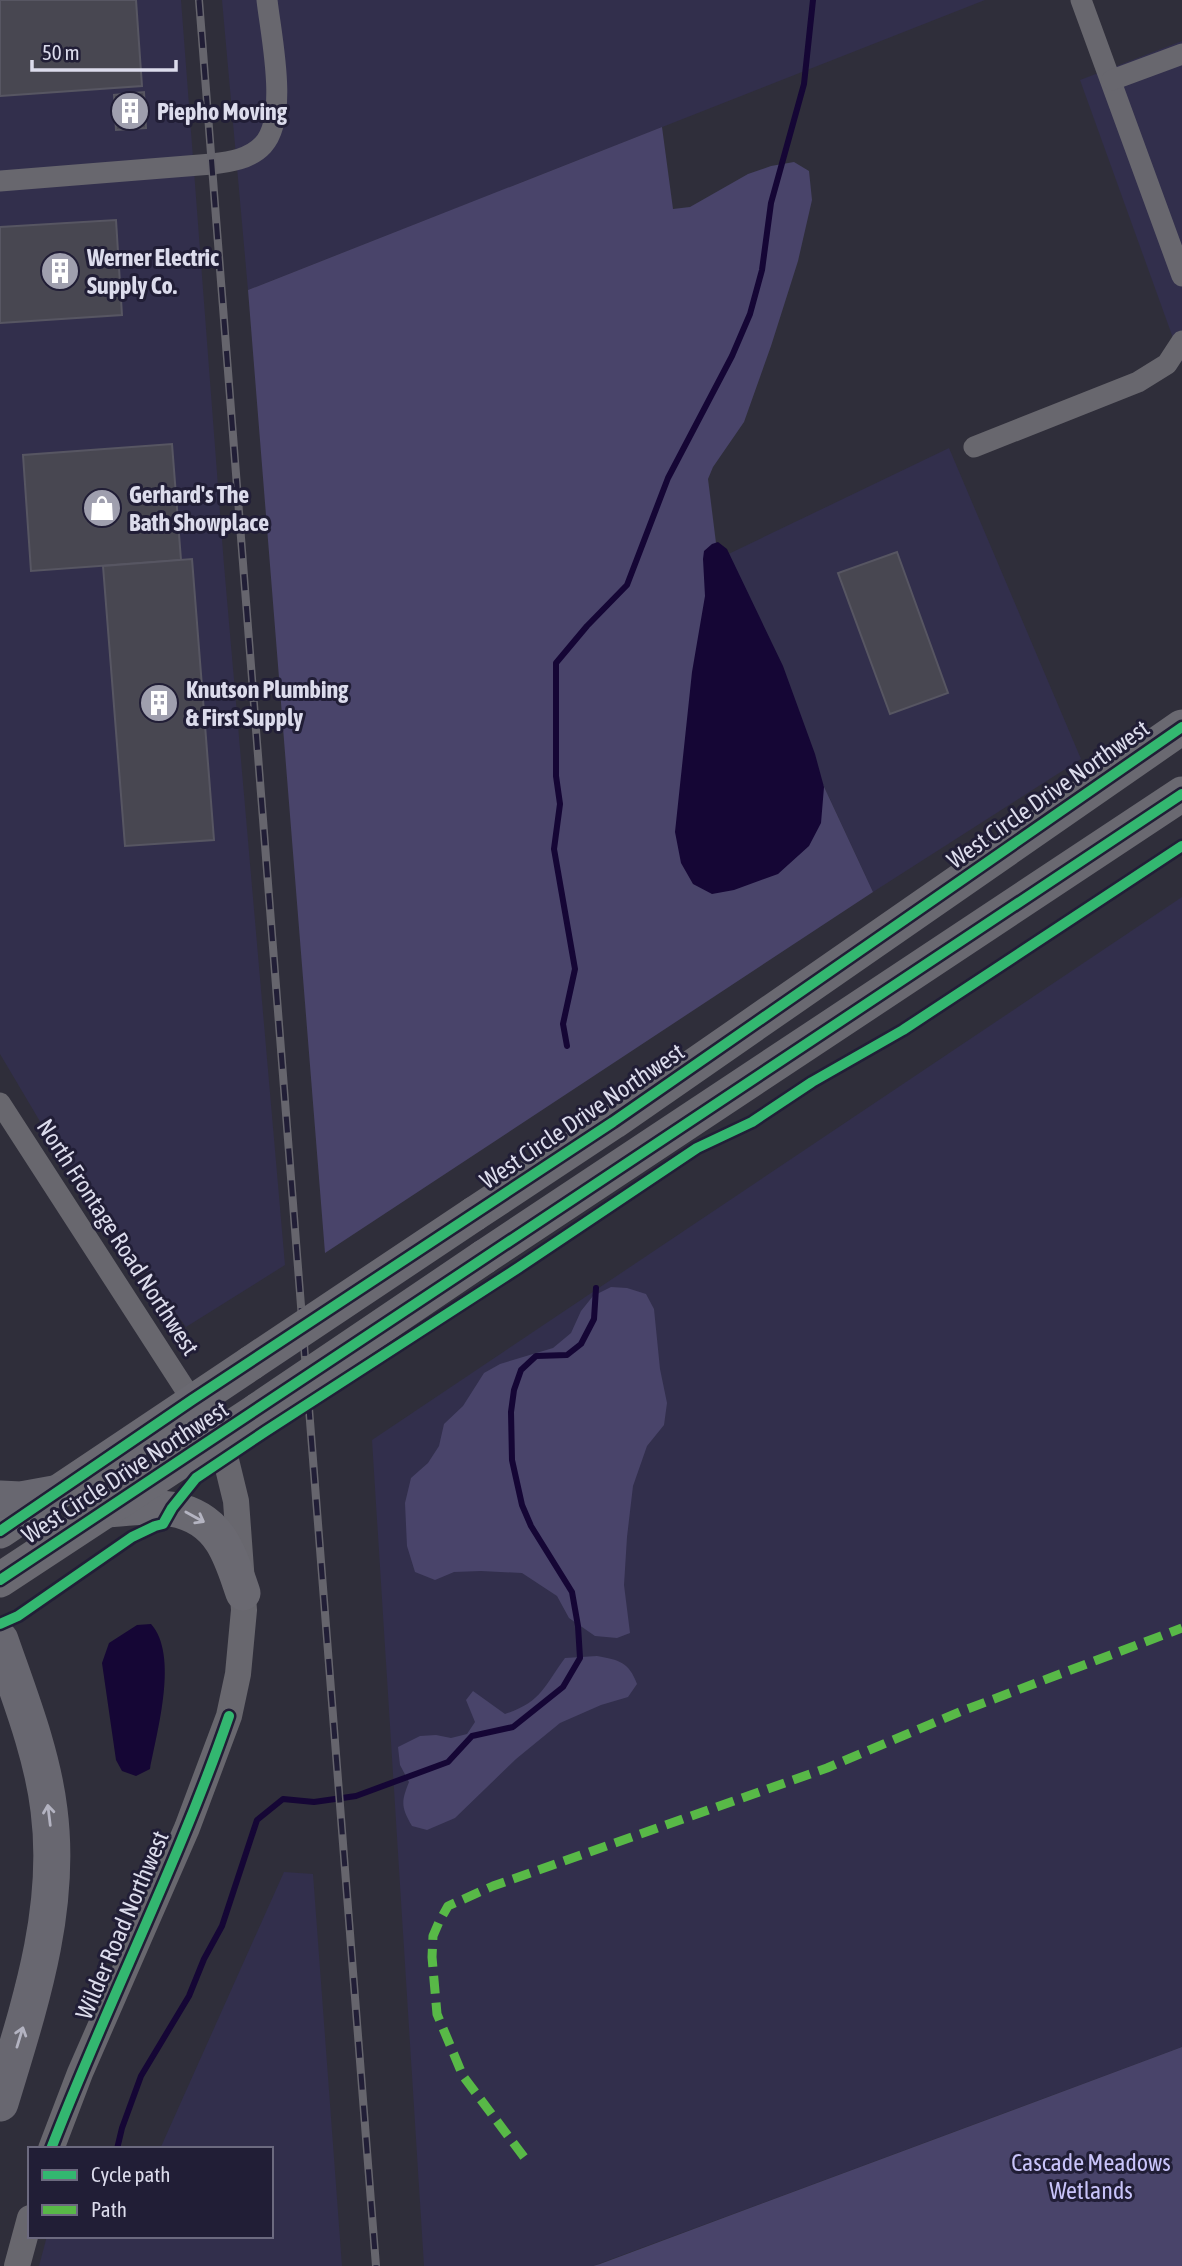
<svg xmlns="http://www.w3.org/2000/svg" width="1182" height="2266" viewBox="0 0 1182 2266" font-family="'Asap Condensed',sans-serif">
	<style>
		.built { fill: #322f4c }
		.green { fill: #49446a }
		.water { fill: #150635 }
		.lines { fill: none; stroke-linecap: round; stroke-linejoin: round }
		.stream { stroke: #150635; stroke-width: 6 }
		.building { fill: #484751; stroke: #575662; stroke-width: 2 }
		.minor { stroke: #68676e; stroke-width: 21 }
		.tertiary { stroke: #68676e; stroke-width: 26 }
		.primary { stroke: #6a6971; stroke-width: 35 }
		.trunk { stroke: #686770; stroke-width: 37 }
		.rail-casing { stroke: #66656d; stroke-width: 8 }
		.rail { stroke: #211e36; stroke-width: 5; stroke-dasharray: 16; stroke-linecap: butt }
		.primary-bridge { stroke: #6a6971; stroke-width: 35 }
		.quiet { stroke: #58b947; stroke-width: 9; stroke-dasharray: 18 9; stroke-linecap: butt }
		.cycleway-casing { stroke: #211e36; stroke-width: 15 }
		.cycleway { stroke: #33b770; stroke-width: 10 }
		.oneway { stroke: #b4b4c1 }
		.oneway2 { stroke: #b3b3c1 }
		.labels { text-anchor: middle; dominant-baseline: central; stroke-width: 6; stroke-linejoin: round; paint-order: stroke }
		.poi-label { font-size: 24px; font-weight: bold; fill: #dcdcec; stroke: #211e36; text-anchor: start }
		.street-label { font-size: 24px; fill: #dcdcec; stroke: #211e36 }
		.park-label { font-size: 24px; fill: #c9c4fa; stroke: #211e36 }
	</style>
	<rect width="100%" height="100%" fill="#2f2e3a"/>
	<g class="built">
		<path d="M0,0H181L224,565L285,1265L186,1327L51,1140L0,1054Z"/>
		<path d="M222,0H985L248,290Z"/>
		<path d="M1182,41V363L1080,80Z"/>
		<path d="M949,448L1081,759L873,892L718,559Z"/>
		<path d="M1182,897V2047L593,2266H424L372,1440Z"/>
		<path d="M284,1872L313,1874L342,2266H39L47,2236H271V2149H160Z"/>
	</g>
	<g class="green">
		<path d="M662,127L673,209L690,207L748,174L771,166L794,162L809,171L812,200L798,261L771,346L744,422L713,467L708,479L718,559L873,892L325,1253L248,290Z"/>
		<path d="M611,1287L627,1288L646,1294L654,1309L660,1369L667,1403L664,1425L647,1446L633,1486L627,1537L624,1585L630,1633L617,1638L595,1636L569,1618L557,1596L522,1573L481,1571L454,1572L435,1580L415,1572L407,1546L405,1503L411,1478L428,1463L439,1446L444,1424L463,1406L484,1373L500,1364L553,1348L571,1333L581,1311L593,1296Z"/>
		<path d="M597,1656C619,1660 629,1662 637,1684L628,1697L601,1705L560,1723L516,1759L455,1818L427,1830L412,1826C401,1807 401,1802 409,1782L400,1765L398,1747L420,1736L436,1735L451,1738L467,1734L475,1722L466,1700L473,1691L505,1714C542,1702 544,1686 565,1658Z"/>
		<path d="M1182,2047V2266H593L600,2264Z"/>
	</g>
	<g class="water">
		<path d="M718,542L727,549L783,666L815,754L824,787L821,823L809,846L778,874L734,890L712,894L693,884L681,863L675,832L692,672L705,596L703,559L704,551L712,544Z"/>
		<path d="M151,1624C179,1655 157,1731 150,1769L136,1776L122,1771L116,1760L102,1663L109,1643L137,1625Z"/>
	</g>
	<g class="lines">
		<g class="stream">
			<path d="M567,1046L563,1024L575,969L554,849L560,804L556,776V663L587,626L627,585L668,478L732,356L750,314L762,270L771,203L804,84L813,0"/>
			<path d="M117,2149L122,2128L141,2076L189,1996L204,1959L222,1926L257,1820L283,1799L314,1802L356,1796L448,1762L472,1736L513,1727L563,1687L580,1658L578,1626L572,1592L531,1526L522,1505L512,1460L511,1412L514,1390L521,1370L536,1356L567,1355L581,1344L594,1319L596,1288"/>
		</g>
	</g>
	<g class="building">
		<path d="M0,0H136L142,86L0,96Z"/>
		<path d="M144,92L146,128L116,130L114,95Z"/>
		<path d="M116,220L122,315L0,323V227Z"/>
		<path d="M172,444L181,560L31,571L23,455Z"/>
		<path d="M897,552L948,693L890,714L838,573Z"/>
		<path d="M192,559L214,840L125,846L103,566Z"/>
	</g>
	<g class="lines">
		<g class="minor">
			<path d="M1081,0L1182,276"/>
			<path d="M1112,80L1182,54"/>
			<path d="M0,181L212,164C230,162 250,159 263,145C289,117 271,36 267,0"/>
			<path d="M974,447L1138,382L1167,364L1182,341"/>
			<path d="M0,1103L192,1400"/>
		</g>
		<g class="tertiary">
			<path d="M51,2149L80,2073L187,1828L229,1716L238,1674L244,1610L236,1501L226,1460L192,1400"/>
			<path d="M17,2266L30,2218"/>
		</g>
		<g class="primary">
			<path d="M474,1214L613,1122L1182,727"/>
			<path d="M484,1257L1182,794"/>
			<path d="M108,1510C150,1506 197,1501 222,1542C232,1558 237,1576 243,1593"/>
			<path d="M0,1531L251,1363"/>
			<path d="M0,1580L258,1410"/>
		</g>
		<g class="trunk">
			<path d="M0,1499L21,1500L54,1494"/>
			<path d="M0,1640C19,1695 42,1752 49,1810C62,1911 29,2007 0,2103"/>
		</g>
		<defs>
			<path id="rail" d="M199,0L376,2266"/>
		</defs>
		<use href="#rail" class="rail-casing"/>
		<use href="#rail" class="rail"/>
		<g class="primary-bridge">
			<path d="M251,1363L474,1214"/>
			<path d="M258,1410L484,1257"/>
		</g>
		<path class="quiet" d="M524,2157L463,2076L437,2014L432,1957L433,1936L439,1922L448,1906L493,1886L827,1768L962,1711L1182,1628"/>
		<defs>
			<g id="cycleway">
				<path d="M0,1531L192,1400L613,1122L1182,727"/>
				<path d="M0,1580L1182,794"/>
				<path d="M0,1624L18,1616L132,1537L155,1526L163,1524L172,1508L196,1478L266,1431L518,1268L697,1148L752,1122L812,1082L903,1030L1182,846"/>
				<path d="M51,2149C107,2003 178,1864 229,1716"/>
			</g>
		</defs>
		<use href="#cycleway" class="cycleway-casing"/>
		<use href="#cycleway" class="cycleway"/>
	</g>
	<defs><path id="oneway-shaft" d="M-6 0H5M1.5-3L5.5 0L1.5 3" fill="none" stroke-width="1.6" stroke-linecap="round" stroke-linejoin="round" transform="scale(1.75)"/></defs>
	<use class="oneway" href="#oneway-shaft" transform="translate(195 1517) rotate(29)"/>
	<g class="oneway2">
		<use href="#oneway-shaft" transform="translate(49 1815) rotate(-97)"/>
		<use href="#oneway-shaft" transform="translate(20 2037) rotate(-73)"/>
	</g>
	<defs>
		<symbol id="building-disc" viewBox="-11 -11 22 22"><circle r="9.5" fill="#9f9fae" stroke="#211e36"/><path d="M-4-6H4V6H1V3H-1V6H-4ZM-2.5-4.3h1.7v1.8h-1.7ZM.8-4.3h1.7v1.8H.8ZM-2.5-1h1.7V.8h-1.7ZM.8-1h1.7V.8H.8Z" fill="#fff"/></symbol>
		<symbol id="shop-disc" viewBox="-11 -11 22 22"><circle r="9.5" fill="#9f9fae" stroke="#211e36"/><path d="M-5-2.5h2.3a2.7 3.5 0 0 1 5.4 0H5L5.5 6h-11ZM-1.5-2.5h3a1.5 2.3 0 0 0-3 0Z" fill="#fff"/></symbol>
	</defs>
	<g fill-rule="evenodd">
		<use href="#building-disc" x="108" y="89" width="44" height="44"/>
		<use href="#building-disc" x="38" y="249" width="44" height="44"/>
		<use href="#shop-disc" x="80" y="486" width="44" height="44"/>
		<use href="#building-disc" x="137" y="681" width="44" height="44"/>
	</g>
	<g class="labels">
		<g class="poi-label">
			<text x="157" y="111">Piepho Moving</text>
			<text x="87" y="257">Werner Electric<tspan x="87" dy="28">Supply Co.</tspan></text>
			<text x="129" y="494">Gerhard's The<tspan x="129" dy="28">Bath Showplace</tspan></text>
			<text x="186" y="689">Knutson Plumbing<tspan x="186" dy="28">&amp; First Supply</tspan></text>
		</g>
		<g class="street-label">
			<text transform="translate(1048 794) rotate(-35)">West Circle Drive Northwest</text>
			<text transform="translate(582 1116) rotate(-34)">West Circle Drive Northwest</text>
			<text transform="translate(118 1237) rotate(57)">North Frontage Road Northwest</text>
			<text transform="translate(125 1472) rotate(-33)">West Circle Drive Northwest</text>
			<text transform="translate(122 1925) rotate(-67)">Wilder Road Northwest</text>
		</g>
		<g class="park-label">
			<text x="1091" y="2162">Cascade Meadows<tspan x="1091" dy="28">Wetlands</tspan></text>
		</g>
	</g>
	<rect x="28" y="2147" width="245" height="91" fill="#211e36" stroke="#6c6a7f" stroke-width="2"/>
	<rect x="42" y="2170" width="35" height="10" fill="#33b770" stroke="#6c6a7f" stroke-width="2"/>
	<text x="91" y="2182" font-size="21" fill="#dcdcec">Cycle path</text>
	<rect x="42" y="2205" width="35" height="10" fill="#58b947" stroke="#6c6a7f" stroke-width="2"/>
	<text x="91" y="2217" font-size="21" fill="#dcdcec">Path</text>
	<path d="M32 60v10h144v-10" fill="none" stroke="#dcdcec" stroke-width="3.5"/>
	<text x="42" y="60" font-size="21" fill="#dcdcec" stroke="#211e36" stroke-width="5" paint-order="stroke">50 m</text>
</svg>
